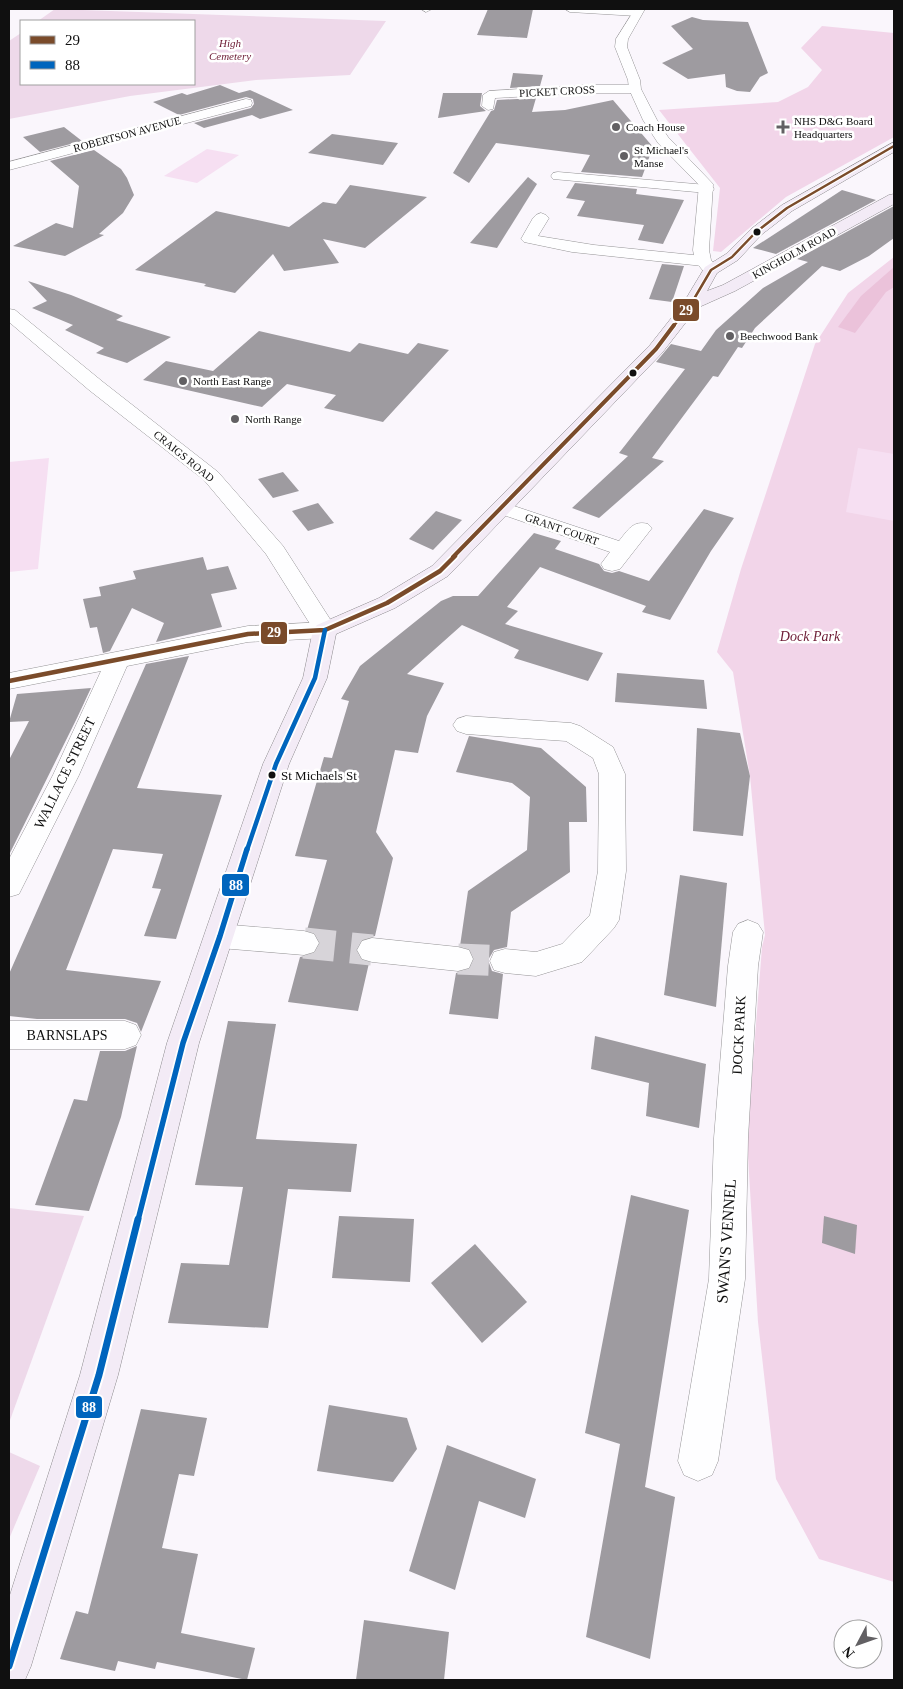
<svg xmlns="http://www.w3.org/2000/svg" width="903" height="1689" viewBox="0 0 903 1689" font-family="'Times New Roman',serif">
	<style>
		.green { fill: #f2d5e9 }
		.forest { fill: #ebc2da }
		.cemetery { fill: #eed9ea }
		.pitch { fill: #f6dff2 }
		.building { fill: #9e9ba0 }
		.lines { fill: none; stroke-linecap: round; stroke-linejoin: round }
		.minor-tunnel { stroke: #d7d4d9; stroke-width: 31; stroke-dasharray: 31 16; stroke-linecap: butt }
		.minor-casing { stroke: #959496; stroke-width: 1 }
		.tertiary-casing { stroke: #959496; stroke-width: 1 }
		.secondary-casing { stroke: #8c8a8d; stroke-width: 1 }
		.minor { fill: #fefeff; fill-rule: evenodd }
		.tertiary { fill: #fefeff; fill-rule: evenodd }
		.secondary { fill: #f3ebf6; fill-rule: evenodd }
		.bus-1-far2-casing { stroke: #fff; stroke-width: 4.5 }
		.bus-1-far1-casing { stroke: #fff; stroke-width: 6 }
		.bus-1-casing { stroke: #fff; stroke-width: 8 }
		.bus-2-far2-casing { stroke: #fff; stroke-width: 8 }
		.bus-2-far1-casing { stroke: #fff; stroke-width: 9 }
		.bus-2-casing { stroke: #fff; stroke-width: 11 }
		.bus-1-far2 { stroke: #7a4b2a; stroke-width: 2.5 }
		.bus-1-far1 { stroke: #7a4b2a; stroke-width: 4 }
		.bus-1 { stroke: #7a4b2a; stroke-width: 4.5 }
		.bus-2-far2 { stroke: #0065bd; stroke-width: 4.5 }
		.bus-2-far1 { stroke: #0065bd; stroke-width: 5.5 }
		.bus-2 { stroke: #0065bd; stroke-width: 7 }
		.poi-dot { fill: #626063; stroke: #fff; stroke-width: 2 }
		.bus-dot { fill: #101010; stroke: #fff; stroke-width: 2 }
		.labels { text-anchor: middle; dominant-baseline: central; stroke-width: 5; stroke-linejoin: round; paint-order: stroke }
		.far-park-label { font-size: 11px; font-style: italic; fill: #6d1c35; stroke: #fff }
		.far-street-label { font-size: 11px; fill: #101010; stroke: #fff }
		.far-poi-label { font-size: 11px; fill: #101010; stroke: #fff; text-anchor: start }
		.bus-label { font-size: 13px; fill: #101010; stroke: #fff; text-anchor: start }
		.park-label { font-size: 14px; font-style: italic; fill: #6d1c35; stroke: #fff }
		.street-label { font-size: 14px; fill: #101010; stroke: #fff }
		.near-street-label { font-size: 16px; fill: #101010; stroke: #fff }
		.line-badge { stroke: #fff; stroke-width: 2 }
		.badge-label { font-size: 14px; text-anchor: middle; font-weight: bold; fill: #fff }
	</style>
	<rect width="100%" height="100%" fill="#faf6fc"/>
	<g class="green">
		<path d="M822,26L894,33V137L786,197L721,252L713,251L720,188L659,110L778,102L808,87L822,70L801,48Z"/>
		<path d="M894,257V1582L819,1559L776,1479L758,1322L747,1140L762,947L765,935L750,776L733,672L717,652L741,569L815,344L848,293Z"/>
	</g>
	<path class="forest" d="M894,267V287L886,292L855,333L838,327L861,296Z"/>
	<g class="cemetery">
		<path d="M55,9L386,21L350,75L256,80L130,96L9,119V41L21,33V84H194V21H38Z"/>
		<path d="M9,1208L84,1216L9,1423Z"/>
		<path d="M9,1452L40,1466L9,1539Z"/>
	</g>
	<g class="pitch">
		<path d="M207,149L239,155L197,183L164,176Z"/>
		<path d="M858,448L894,454V521L846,512Z"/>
		<path d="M49,458L38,569L9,572V462Z"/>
	</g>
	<g class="building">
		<path d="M488,9H533L527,38L477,35Z"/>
		<path d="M692,17L703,20L748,22L768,73L760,77L750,92L737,91L726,87L725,74L688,79L662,63L693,49L671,26Z"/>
		<path d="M513,73L543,75L540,86L510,88Z"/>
		<path d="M220,85L239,93L250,90L293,110L260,119L252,115L204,128L194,123L251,108L254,104L253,99L246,97L179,115L153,102L182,93L187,95Z"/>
		<path d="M443,93H482L480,106L486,111L438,118Z"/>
		<path d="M536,98L532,112L565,110L613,100L653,147L642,177L581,172L590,155L496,143L469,183L453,173L491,111L494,110L497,100Z"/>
		<path d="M64,127L82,141L40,152L23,137Z"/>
		<path d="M332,134L398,143L383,165L308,153Z"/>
		<path d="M94,150L121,169L127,178L134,195L123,213L99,234L104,235L65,256L13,246L56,223L73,228L79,186L50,161Z"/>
		<path d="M528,177L537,184L497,248L470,243Z"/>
		<path d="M575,183L637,189L636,194L684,200L663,244L638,240L644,225L577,216L585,201L566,198Z"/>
		<path d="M350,185L427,197L365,248L323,239L339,263L284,271L273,254L235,293L204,286L206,284L135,270L216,211L289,227L323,202L336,204Z"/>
		<path d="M842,190L876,200L776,254L753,248Z"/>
		<path d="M894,206V238L869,256L840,271L822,266L755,328L742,348L738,347L718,377L713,376L652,458L664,461L599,518L572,508L628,456L619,453L685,369L656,362L671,344L701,351L716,330L763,288L808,262L797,259Z"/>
		<path d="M662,264L684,266L672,302L649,299Z"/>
		<path d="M28,281L71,295L123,316L116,320L171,337L127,363L96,353L104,348L65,330L73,325L32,308L47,301Z"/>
		<path d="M259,331L350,352L359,343L408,354L418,343L449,350L383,422L324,408L336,395L287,384L262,407L143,380L166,361L213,371Z"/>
		<path d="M283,472L299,491L273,498L258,479Z"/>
		<path d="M318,503L334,523L308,531L292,511Z"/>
		<path d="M704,509L734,518L711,551L670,620L642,612L646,606L540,567L507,607L518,611L505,624L603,653L588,681L514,658L519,650L462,625L407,674L444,683L427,716L418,753L395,750L376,832L393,858L375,936L361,939L355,949L360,960L369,963L358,1011L288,1002L300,957L315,954L321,944L316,933L307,930L327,860L295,856L324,757L332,758L349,701L341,699L360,666L441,601L453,596H478L534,533L561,541L555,549L599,564L604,571L612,573L619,571L649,581Z"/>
		<path d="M436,511L462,520L433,550L409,539Z"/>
		<path d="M203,557L207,570L228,566L237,589L211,594L222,627L156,642L164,623L132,608L110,651L103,653L97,627L90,628L83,599L101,596L99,587L136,579L133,571Z"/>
		<path d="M189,656L137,788L222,795L176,939L144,936L161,889L152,888L163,854L113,849L66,970L161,981L141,1032L137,1023L125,1019H37L9,1016V974L146,664Z"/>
		<path d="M617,673L704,680L707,709L615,702Z"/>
		<path d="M91,688L77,718L9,855V760L29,721L9,722L17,694Z"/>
		<path d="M697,728L740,733L750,776L743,836L693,831Z"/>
		<path d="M469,736L541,748L586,787L587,822H569L570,872L511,912L507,947L494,950L488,960L492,971L503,974L498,1019L449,1014L456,973L469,970L475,960L471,949L460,946L468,891L527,850L530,797L512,783L456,772Z"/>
		<path d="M680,875L727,883L716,1007L664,995Z"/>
		<path d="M228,1021L276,1024L256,1139L357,1144L351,1192L288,1189L268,1328L168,1323L181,1263L229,1265L243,1187L195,1185Z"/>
		<path d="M595,1036L706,1064L699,1128L646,1116L649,1083L591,1069Z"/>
		<path d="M137,1046L121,1117L89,1211L35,1205L74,1099L87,1101L100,1051H125Z"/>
		<path d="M631,1195L689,1210L645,1487L675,1497L650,1659L586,1637L620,1444L585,1433Z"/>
		<path d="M339,1216L414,1219L410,1282L332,1278Z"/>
		<path d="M824,1216L857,1225L855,1254L822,1243Z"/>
		<path d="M475,1244L527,1302L482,1343L431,1283Z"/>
		<path d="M329,1405L407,1418L417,1449L393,1482L317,1471Z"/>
		<path d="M141,1409L207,1418L194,1476L179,1474L162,1548L198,1554L181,1633L255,1648L247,1680L157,1662L155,1669L118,1661L115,1671L60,1659L76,1611L88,1614Z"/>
		<path d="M447,1445L536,1479L525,1518L479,1501L455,1590L409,1571Z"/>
		<path d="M364,1620L449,1632L444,1680H356Z"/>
	</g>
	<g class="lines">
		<g class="minor-tunnel">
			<path d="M304,943L372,950"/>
			<path d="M458,959L505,961"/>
		</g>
		<defs>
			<g id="minor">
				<path d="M421,9H432L426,12Z"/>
				<path d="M565,9C578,9 635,6 642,13L637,16L570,12Z"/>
				<path d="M588,85H635L641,89L635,93H588L495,98L493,109L488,110L482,106L483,95L489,91Z"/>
				<path d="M246,99L251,100L252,103L251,106L9,170V162Z"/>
				<path d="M558,172L707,185L712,186L714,189L712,192L707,193L553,179L551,176L553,173Z"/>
				<path d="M541,213L546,215L549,218L538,236L594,245L703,256L709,258L711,261L709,264L703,266L572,252L524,242L521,239L533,218L536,215Z"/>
				<path d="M502,502L619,541C628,530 633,520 648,524L652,528L620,569L612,571L604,569L601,564L610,552L495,512L492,508L495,504Z"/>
				<path d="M325,622L333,625L337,630L333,635L325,638L248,642L127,666L79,775L23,886L19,894L9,897V859L53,775L101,671L9,689V673L248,626Z"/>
				<path d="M466,716L571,723L580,726L613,747L625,774L626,871L619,920L614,928L582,962L536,976L505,973L494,970L490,961L494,952L505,949L536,952L562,944L590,915L598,871L599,774L593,758L566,741L466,734L457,731L453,725L457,719Z"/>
				<path d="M748,920L758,924L763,932L758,966L748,1138L745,1279L718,1461L712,1475L698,1481L684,1475L678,1461L709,1279L714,1138L728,966L733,932L738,924Z"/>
				<path d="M220,924L304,931L314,934L319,943L314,952L304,955L220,948L210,944L205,936L210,928Z"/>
				<path d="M372,938L458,947L469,950L473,959L469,968L458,971L372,962L362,959L357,950L362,941Z"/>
				<path d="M9,1021H125L136,1025L141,1035L136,1045L125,1049H9Z"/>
			</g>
			<g id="tertiary">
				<path d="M635,9H645L628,39L627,47L640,80L641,89L657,120L668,137L713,184L709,250L711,260L719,270L717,273H705L695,261L693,250L699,185L658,143L643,120L629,89L628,80L615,47L616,39Z"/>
				<path d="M9,309L15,310L103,382L218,472L283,546L337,630L333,635L325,638L317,635L266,554L204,480L89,390L9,322Z"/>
			</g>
			<path id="secondary" d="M894,142V152L792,211L761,235L738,260L717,273L707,291L723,285L889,195L894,194V204L735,291L697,308L662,353L448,576L395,608L336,634L327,678L289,764L199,1043L118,1375L31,1666L25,1680H9V1598L80,1375L167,1043L263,764L303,678L313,630L317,625L379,598L432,566L650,345L684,302L705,267L726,254L751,229L782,205Z"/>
		</defs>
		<use href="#minor" class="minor-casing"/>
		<use href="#tertiary" class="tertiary-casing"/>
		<use href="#secondary" class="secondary-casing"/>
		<use href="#minor" class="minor"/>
		<use href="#tertiary" class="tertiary"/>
		<use href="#secondary" class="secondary"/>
		<defs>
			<path id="bus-1-far2" d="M673,327L691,304L711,270L732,257L756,232L787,208L894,146"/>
			<path id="bus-1-far1" d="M453,557L656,349L674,325"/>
			<path id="bus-1" d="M9,681L248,634L325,630L387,603L440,571L455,556"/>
			<path id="bus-2-far2" d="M247,850L276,764L315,678L325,630"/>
			<path id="bus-2-far1" d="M138,1220L183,1043L220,936L247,849"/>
			<path id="bus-2" d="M9,1666L99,1375L138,1219"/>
		</defs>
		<use href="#bus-1-far2" class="bus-1-far2-casing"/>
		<use href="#bus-1-far1" class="bus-1-far1-casing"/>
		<use href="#bus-1" class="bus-1-casing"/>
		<use href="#bus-2-far2" class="bus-2-far2-casing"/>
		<use href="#bus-2-far1" class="bus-2-far1-casing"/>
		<use href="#bus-2" class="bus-2-casing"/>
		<use href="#bus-1-far2" class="bus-1-far2"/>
		<use href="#bus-1-far1" class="bus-1-far1"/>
		<use href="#bus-1" class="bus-1"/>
		<use href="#bus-2-far2" class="bus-2-far2"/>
		<use href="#bus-2-far1" class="bus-2-far1"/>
		<use href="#bus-2" class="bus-2"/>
	</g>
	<g class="poi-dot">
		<circle cx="616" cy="127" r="5"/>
		<path d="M780.5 119.5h5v5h5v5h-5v5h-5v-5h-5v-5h5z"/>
		<circle cx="624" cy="156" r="5"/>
		<circle cx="730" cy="336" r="5"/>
		<circle cx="183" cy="381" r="5"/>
		<circle cx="235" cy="419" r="5"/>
	</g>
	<g class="bus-dot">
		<circle cx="757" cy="232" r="4.5"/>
		<circle cx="633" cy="373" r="4.5"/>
		<circle cx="272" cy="775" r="4.5"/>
	</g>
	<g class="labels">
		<g class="far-park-label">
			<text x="230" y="43">High<tspan x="230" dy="13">Cemetery</tspan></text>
		</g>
		<g class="far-street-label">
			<text transform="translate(557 91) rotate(-3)">PICKET CROSS</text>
			<text transform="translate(127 134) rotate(-15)">ROBERTSON AVENUE</text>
			<text transform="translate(794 253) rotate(-29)">KINGHOLM ROAD</text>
			<text transform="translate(184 456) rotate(39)">CRAIGS ROAD</text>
			<text transform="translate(562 529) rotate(19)">GRANT COURT</text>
		</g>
		<g class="far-poi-label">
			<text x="794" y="121">NHS D&amp;G Board<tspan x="794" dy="13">Headquarters</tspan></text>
			<text x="626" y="127">Coach House</text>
			<text x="634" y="150">St Michael's<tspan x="634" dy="13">Manse</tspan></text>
			<text x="740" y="336">Beechwood Bank</text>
			<text x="193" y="381">North East Range</text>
			<text x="245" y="419">North Range</text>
		</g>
		<g class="bus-label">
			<text x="281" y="775">St Michaels St</text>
		</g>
		<g class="park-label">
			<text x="810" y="636">Dock Park</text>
		</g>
		<g class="street-label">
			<text transform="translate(65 773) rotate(-64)">WALLACE STREET</text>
			<text x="67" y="1035">BARNSLAPS</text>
			<text transform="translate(739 1035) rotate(-87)">DOCK PARK</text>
		</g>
		<g class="near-street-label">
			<text transform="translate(726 1241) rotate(-86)">SWAN'S VENNEL</text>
		</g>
	</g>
	<g class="line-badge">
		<rect x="672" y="298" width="28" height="24" rx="5" fill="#7a4b2a"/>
		<rect x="260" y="621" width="28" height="24" rx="5" fill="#7a4b2a"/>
		<rect x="221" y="873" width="29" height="24" rx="5" fill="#0065bd"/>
		<rect x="75" y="1395" width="28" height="24" rx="5" fill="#0065bd"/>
	</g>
	<g class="badge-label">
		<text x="686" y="315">29</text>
		<text x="274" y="637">29</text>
		<text x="236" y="890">88</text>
		<text x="89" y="1412">88</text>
	</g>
	<rect width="903" height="1689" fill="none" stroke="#101010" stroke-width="20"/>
	<rect x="20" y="20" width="175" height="65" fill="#ffffff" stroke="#9f9f9f"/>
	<rect x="30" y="36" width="25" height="8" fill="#7a4b2a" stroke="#9f9f9f"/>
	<text x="65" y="45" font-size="15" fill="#101010">29</text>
	<rect x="30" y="61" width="25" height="8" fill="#0065bd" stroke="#9f9f9f"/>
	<text x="65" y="70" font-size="15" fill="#101010">88</text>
	<g transform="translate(858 1644) rotate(229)"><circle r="24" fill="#ffffff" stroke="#9f9f9f"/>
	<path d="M0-4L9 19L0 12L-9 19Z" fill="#626063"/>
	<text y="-8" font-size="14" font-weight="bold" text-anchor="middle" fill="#101010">N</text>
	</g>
</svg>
